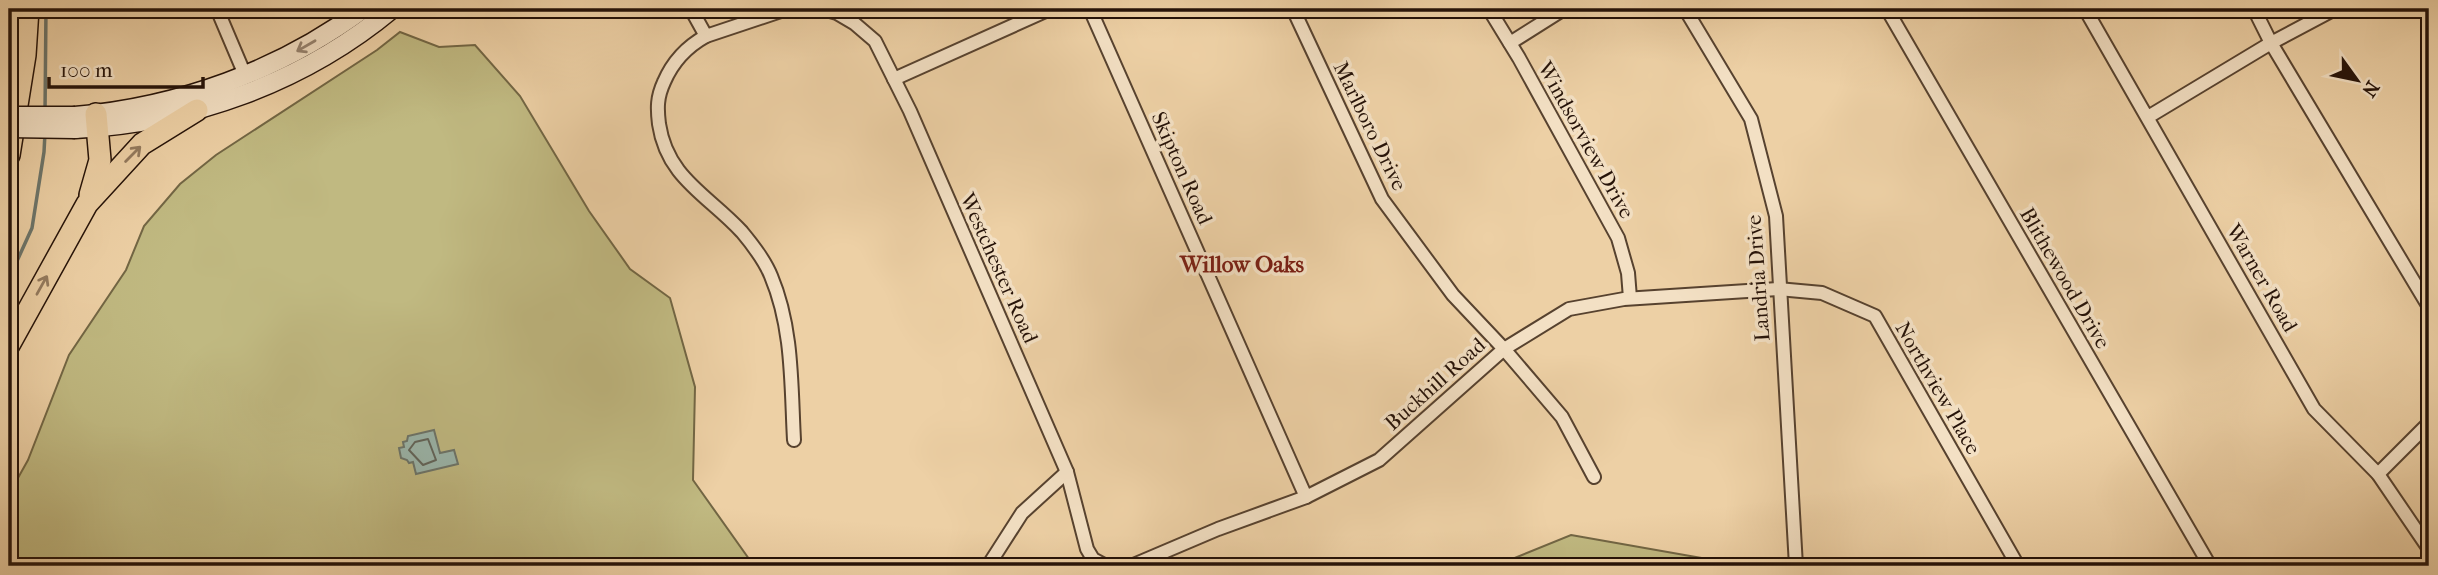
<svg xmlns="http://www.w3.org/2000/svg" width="2438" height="575" viewBox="0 0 2438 575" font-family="'IM FELL French Canon',serif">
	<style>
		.green { fill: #c0b981; stroke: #726644; stroke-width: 2 }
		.water { fill: #9ab6ac; stroke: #6b746a; stroke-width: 2 }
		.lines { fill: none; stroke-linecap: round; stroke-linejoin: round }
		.shore { stroke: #60645a; stroke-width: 2 }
		.stream { stroke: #6b746a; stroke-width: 3.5 }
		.minor-casing { stroke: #57422f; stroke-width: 16 }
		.secondary-casing { stroke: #251208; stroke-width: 21 }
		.motorway-casing { stroke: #251208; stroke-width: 24 }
		.minor { stroke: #f3e0c4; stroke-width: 12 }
		.secondary { stroke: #f3e0c4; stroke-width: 18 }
		.motorway { stroke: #edd0a5; stroke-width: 21 }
		.secondary-bridge-casing { stroke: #251208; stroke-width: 21; stroke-linecap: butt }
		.secondary-bridge { stroke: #f3e0c4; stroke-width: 18 }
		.oneway { stroke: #96836f }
		.oneway2 { stroke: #937a5e }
		.labels { text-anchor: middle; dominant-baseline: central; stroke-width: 7; stroke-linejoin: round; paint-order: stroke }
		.street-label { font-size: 21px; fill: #251208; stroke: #f3e0c4 }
		.neighbourhood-label { font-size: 23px; font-weight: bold; fill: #7a1f14; stroke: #f3e0c4 }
	</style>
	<rect width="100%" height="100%" fill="#edd0a5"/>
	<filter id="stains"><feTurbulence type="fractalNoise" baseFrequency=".00286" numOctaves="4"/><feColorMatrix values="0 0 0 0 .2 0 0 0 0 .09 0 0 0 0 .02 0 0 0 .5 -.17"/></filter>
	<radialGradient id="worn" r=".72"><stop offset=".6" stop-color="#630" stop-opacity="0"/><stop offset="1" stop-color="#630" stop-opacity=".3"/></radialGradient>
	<g class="green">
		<path d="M400,32L439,47L475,45L520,96L589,211L630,269L670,298L695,387L693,480L754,566H9V494L28,460L69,355L126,270L144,226L180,184L216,155L377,50Z"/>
		<path d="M1571,535L1747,566H1495Z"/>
	</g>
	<path class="water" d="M434,430L440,453L454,450L458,464L416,474L413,462L409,463L407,460L401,458L399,448L404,447L403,442L407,441L408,436Z"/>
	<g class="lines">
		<path class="shore" d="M428,439L436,460L423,465L409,450L415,442Z"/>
		<g class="stream">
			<path d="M45,112L46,9"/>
			<path d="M12,296V272L32,228L44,152L45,133"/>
		</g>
		<defs>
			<g id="minor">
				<path d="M217,9L245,75"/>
				<path d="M691,9L706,36"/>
				<path d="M787,9L706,36C686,47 673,61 664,82C657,97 657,108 659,124C667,178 708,195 742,232C752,244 765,261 771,276C793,328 791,385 794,440"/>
				<path d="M823,9L837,13L854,23L875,41L910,111L1067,472L1087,549L1093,559L1106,566"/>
				<path d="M1090,9L1306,497"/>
				<path d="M1293,9L1382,199L1453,295L1504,349L1562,417L1594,477"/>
				<path d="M1489,9L1519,58L1618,238L1628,273L1630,298"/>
				<path d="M1685,9L1751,119L1776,216L1796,566"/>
				<path d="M1887,9L2210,566"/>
				<path d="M2085,9L2314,409L2378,474L2429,549"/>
				<path d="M2254,9L2271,43L2429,307"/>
				<path d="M1510,43L1564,9"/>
				<path d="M894,79L1050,9"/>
				<path d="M2148,117L2271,43L2335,9"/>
				<path d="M2378,474L2429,423"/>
				<path d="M988,566L1022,513L1067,472"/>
				<path d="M1131,566L1218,529L1306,497L1379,460L1504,349L1569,309L1624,299L1778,289L1822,293L1875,316L2018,566"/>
			</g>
			<g id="secondary">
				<path d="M75,116C179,107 279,71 363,9"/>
				<path d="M75,129C191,123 303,83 392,9"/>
			</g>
			<g id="motorway">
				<path d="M11,9L13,66"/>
				<path d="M9,155L25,55L28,9"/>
				<path d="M90,195L100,160L96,114"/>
				<path d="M9,345L87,204L142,144L197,110"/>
			</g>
		</defs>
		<use href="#minor" class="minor-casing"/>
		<use href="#secondary" class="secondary-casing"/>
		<use href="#motorway" class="motorway-casing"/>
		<use href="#minor" class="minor"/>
		<use href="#secondary" class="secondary"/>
		<use href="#motorway" class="motorway"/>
		<defs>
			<g id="secondary-bridge">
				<path d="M9,116H75"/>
				<path d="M9,128L75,129"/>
			</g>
		</defs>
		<use href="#secondary-bridge" class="secondary-bridge-casing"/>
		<use href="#secondary-bridge" class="secondary-bridge"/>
	</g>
	<defs><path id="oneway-shaft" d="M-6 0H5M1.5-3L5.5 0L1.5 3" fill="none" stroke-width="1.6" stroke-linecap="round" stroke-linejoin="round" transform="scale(1.75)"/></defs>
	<use class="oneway" href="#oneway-shaft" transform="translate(306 46) rotate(150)"/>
	<g class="oneway2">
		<use href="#oneway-shaft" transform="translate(133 154) rotate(-45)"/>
		<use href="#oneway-shaft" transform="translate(42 285) rotate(-61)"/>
	</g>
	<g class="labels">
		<g class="street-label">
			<text transform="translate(1370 126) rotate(64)">Marlboro Drive</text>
			<text transform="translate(1586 140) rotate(61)">Windsorview Drive</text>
			<text transform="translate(1182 168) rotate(66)">Skipton Road</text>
			<text transform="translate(999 268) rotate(66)">Westchester Road</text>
			<text transform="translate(1758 278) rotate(-94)">Landria Drive</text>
			<text transform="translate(2065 278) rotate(60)">Blithewood Drive</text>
			<text transform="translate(2262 278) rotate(60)">Warner Road</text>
			<text transform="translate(1435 384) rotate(-42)">Buckhill Road</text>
			<text transform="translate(1938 388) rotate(60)">Northview Place</text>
		</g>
		<g class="neighbourhood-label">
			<text x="1242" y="264">Willow Oaks</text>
		</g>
	</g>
	<rect width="2438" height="575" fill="none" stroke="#edd0a5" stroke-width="35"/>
	<rect x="10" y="10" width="2417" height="554" fill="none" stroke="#251208" stroke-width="3.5"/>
	<rect x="18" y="18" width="2403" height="540" fill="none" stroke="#251208" stroke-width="2"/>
	<g transform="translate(2357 80) rotate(123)" stroke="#f3e0c4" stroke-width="5" paint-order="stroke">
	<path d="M0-5L12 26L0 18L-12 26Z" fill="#251208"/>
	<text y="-10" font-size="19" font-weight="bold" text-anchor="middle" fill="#251208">N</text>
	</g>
	<path d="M49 77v10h154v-10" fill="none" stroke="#251208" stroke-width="3.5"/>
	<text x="60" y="77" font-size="21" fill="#251208" stroke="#f3e0c4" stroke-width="5" paint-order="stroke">100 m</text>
	<rect width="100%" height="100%" filter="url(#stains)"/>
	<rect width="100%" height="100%" fill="url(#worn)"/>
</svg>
